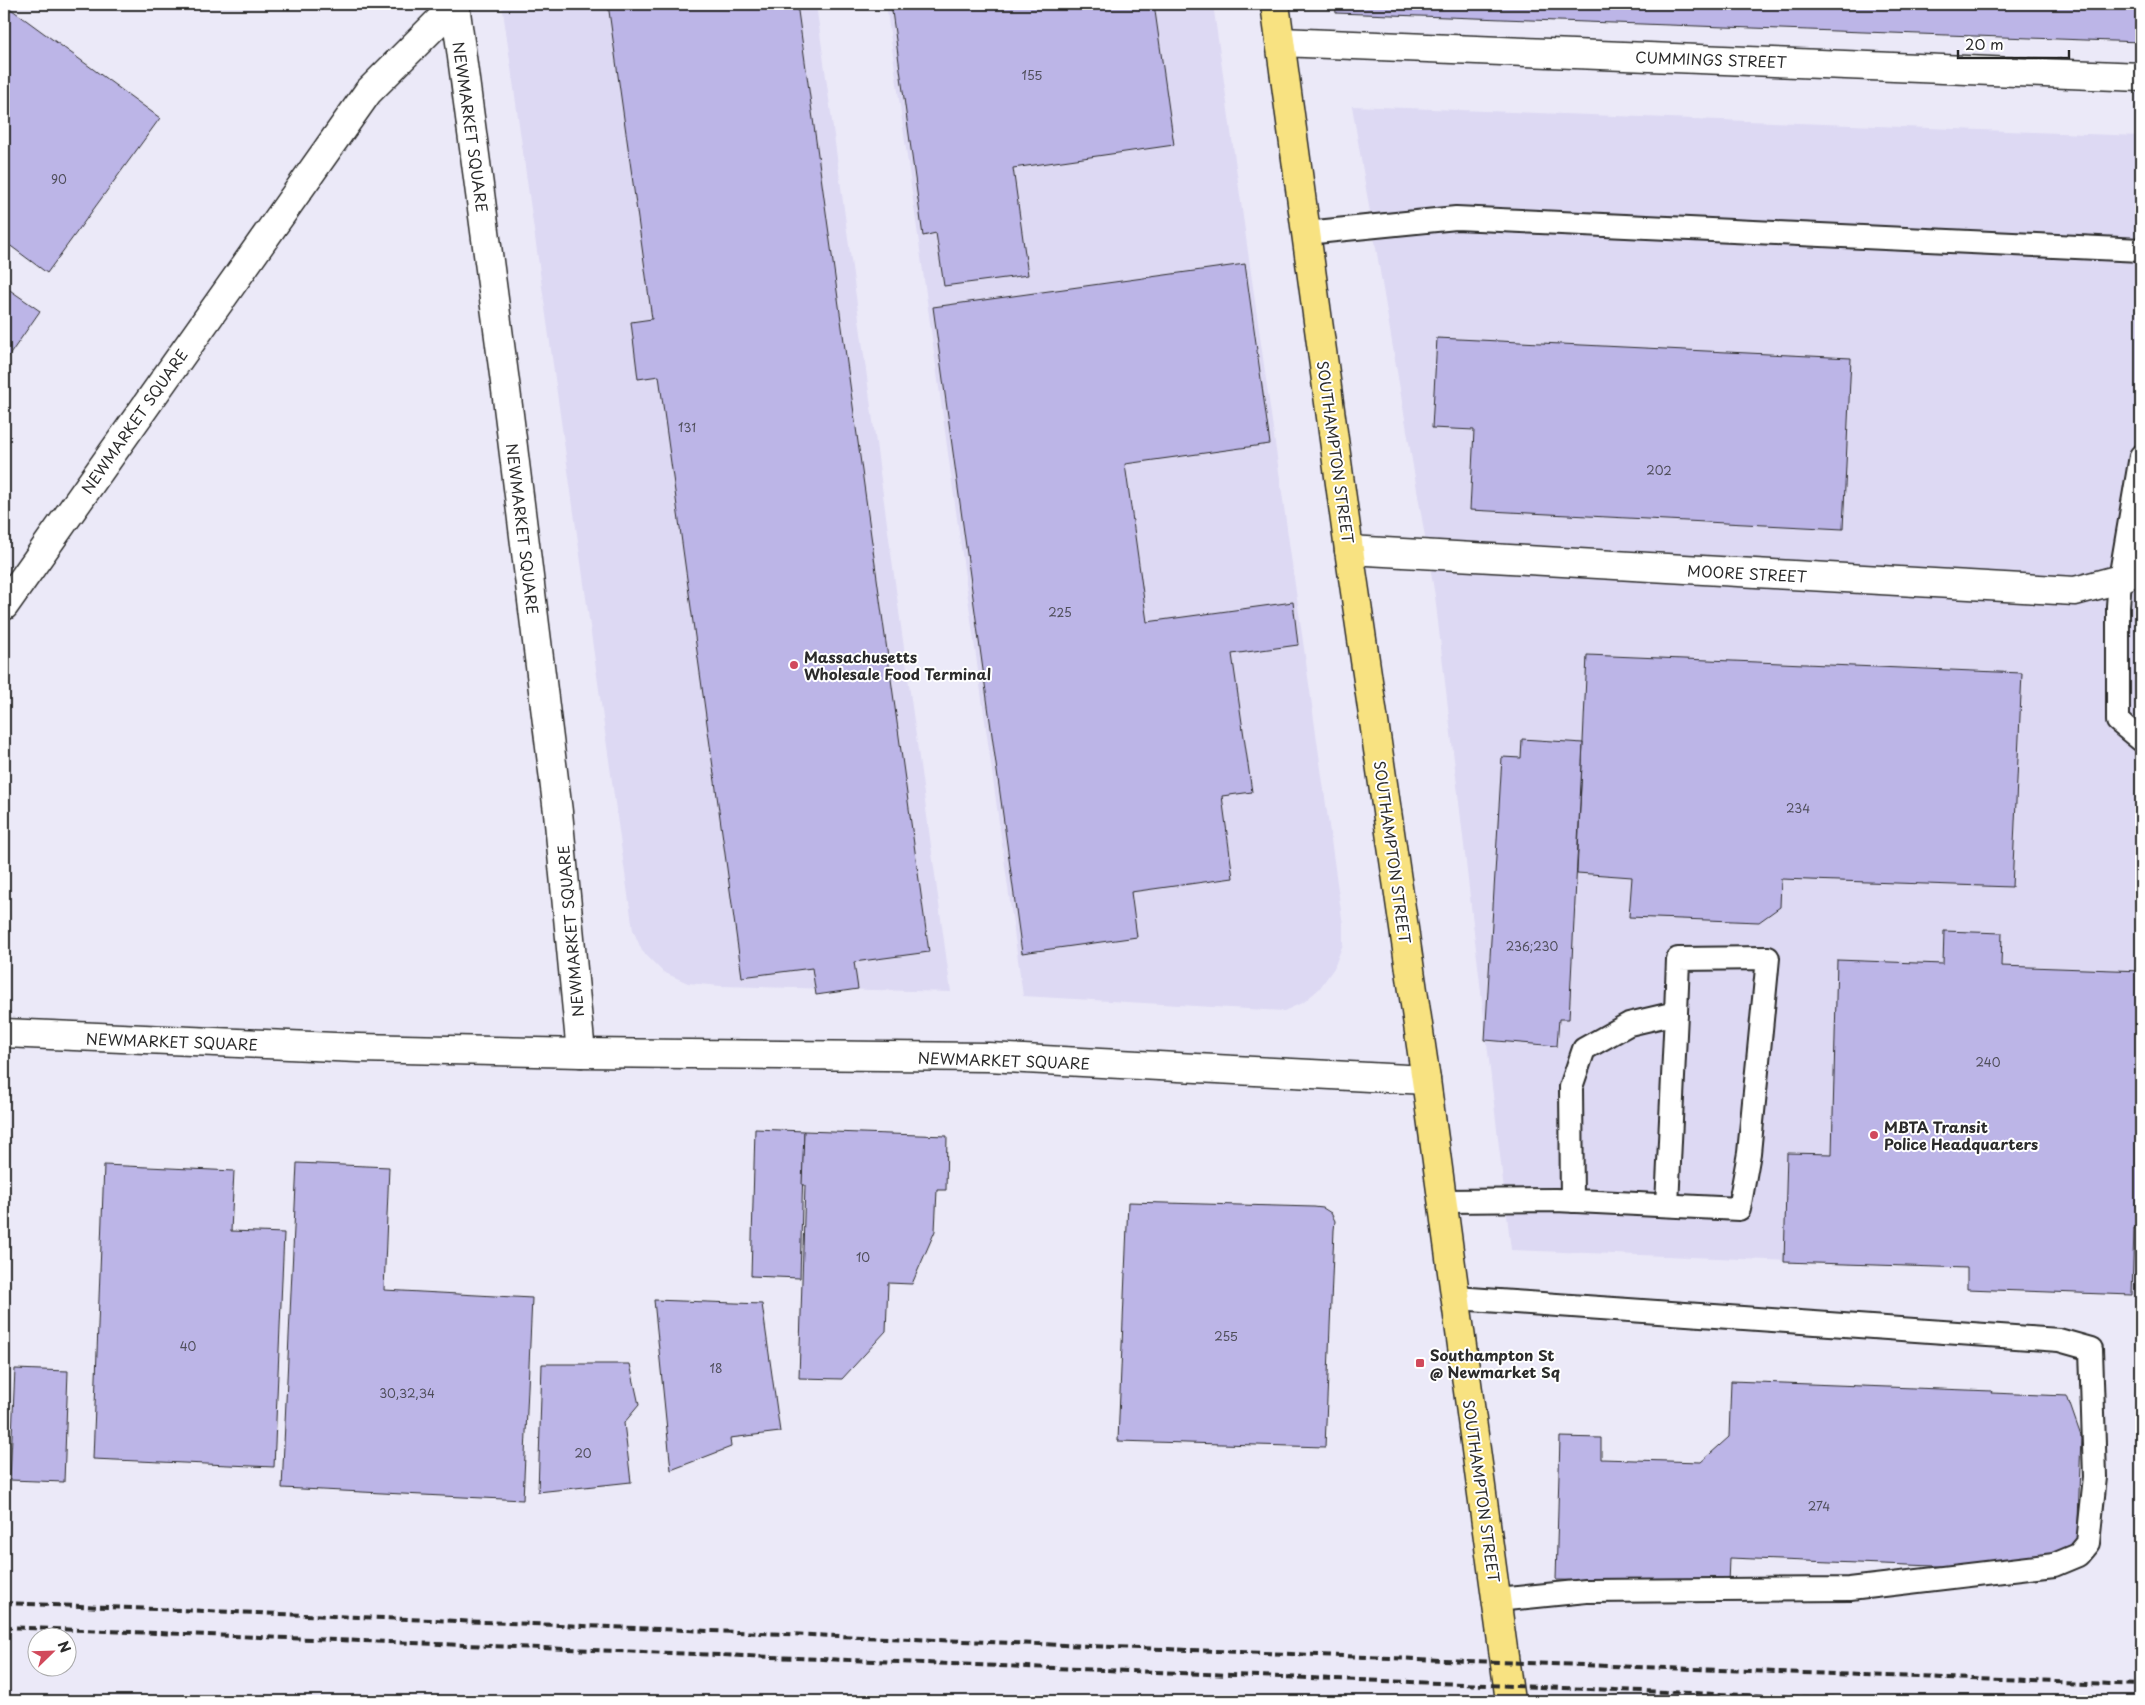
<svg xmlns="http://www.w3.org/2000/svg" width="2145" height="1705" viewBox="0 0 2145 1705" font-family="'Playpen Sans',sans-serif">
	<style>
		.built { fill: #ddd9f3 }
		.building { fill: #bcb5e7; stroke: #2b2b2b }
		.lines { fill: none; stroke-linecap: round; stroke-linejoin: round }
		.lane-casing { stroke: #2b2b2b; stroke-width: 26 }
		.street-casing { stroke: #2b2b2b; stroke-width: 31 }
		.primary-casing { stroke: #2b2b2b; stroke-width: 31 }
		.lane { stroke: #fff; stroke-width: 22 }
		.street { stroke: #fff; stroke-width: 28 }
		.primary { stroke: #f8e281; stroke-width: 28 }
		.rail { stroke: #2b2b2b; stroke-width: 4; stroke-dasharray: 8 4; stroke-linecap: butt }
		.poi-dot { fill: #d1495b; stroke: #fff; stroke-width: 2 }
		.labels { text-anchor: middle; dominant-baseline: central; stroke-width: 4; stroke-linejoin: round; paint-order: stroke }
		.number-label { font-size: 12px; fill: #4f4e5a }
		.street-label { font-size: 15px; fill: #2b2b2b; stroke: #fff }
		.poi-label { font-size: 15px; font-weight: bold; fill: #2b2b2b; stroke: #fff; text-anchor: start }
	</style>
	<rect width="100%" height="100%" fill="#ebe9f8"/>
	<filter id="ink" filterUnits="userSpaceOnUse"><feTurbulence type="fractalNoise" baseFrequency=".02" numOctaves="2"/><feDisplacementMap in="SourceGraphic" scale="10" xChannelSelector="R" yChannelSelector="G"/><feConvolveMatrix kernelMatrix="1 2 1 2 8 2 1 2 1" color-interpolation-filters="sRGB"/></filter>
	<g filter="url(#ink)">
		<g class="built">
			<path d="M502,4H816L951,992L721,986L688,983L663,972L642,951L633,930Z"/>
			<path d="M886,4H1213L1343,925V944L1334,968L1319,989L1304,1002L1284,1011L1023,996Z"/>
			<path d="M1352,106L2141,136V1295L1967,1289V1268L1511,1250L1435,596Z"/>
		</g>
		<g class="building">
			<path d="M4,4L160,118L47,273L4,241Z"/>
			<path d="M608,4H797L929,952L854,962L858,989L816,995L812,968L742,977L659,376L638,379L631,322L652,319Z"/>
			<path d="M891,4H1154L1174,145L1013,168L1028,275L944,286L936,233L923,236Z"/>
			<path d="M1335,4H2141V42L1336,13Z"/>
			<path d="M1245,264L1270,444L1125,464L1147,622L1293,602L1298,645L1232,654L1252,792L1222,796L1233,878L1131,892L1137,937L1022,953L933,307Z"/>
			<path d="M4,286L40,311L4,363Z"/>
			<path d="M1437,338L1851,358L1843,529L1470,510L1474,430L1432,428Z"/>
			<path d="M1587,655L2022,673L2012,887L1781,879L1780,907L1759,922L1629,917L1632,877L1577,873Z"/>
			<path d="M1522,739L1583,743L1569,1019H1559L1557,1046L1485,1040L1502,757L1521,758Z"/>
			<path d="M1944,931L2002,933L2001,966L2141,971V1229L2134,1228L2132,1295L1967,1289V1268L1784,1262L1787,1153L1832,1154L1837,960L1943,964Z"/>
			<path d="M755,1129L804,1131L800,1278L751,1276Z"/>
			<path d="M804,1131L947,1136L946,1190H937L935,1231L912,1284L888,1283L886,1331L842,1379L799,1378L805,1185H802Z"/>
			<path d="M297,1163L389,1167L384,1290L532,1298L523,1500L282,1488Z"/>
			<path d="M104,1165L234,1171L231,1231L284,1233L274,1467L93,1459Z"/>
			<path d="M1128,1202L1314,1207L1323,1208L1331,1213L1335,1221L1334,1230L1325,1447L1118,1441Z"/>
			<path d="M654,1300L762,1304L780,1432L730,1438L731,1447L671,1470Z"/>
			<path d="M542,1364H630L639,1405L624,1423L631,1482L538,1492Z"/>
			<path d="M15,1369L68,1371L64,1482L10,1480Z"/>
			<path d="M1731,1381L1992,1391L1991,1393L2067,1396L2081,1436L2077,1550L2034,1563L1986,1561L1985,1568L1729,1558L1728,1584L1556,1580L1560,1437L1601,1438V1459L1701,1462L1729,1437Z"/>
		</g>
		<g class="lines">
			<defs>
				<g id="lane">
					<path d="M1306,233L1456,218L2141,250"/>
					<path d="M2141,456L2120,579L2118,606V721L2141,740"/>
					<path d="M1442,1201L1556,1200C1617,1203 1678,1206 1739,1209L1749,1153L1768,958L1678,959L1676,1013L1629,1024L1584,1049L1571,1087L1572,1201"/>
					<path d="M1667,1205L1676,1013"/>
					<path d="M1456,1298L2059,1340L2091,1349L2095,1477L2088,1543L2078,1555L2054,1565L1850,1589L1586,1591L1497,1600"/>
				</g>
				<g id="street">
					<path d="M455,4L506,390L558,812L581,1053"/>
					<path d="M1280,42L2141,77"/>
					<path d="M1349,550L2075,591L2120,579L2141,568"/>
					<path d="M4,606L368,92L455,5"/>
					<path d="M4,1033L358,1048L581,1053L988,1057L1426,1080"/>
				</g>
				<path id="primary" d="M1275,4L1349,550L1426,1080L1510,1701"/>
			</defs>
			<use href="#lane" class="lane-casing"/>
			<use href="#street" class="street-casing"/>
			<use href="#primary" class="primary-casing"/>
			<use href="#lane" class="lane"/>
			<use href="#street" class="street"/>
			<use href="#primary" class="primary"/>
			<g class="rail">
				<path d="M4,1603L1442,1660L2141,1685"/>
				<path d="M4,1627L1897,1701"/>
			</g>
		</g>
	</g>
	<g class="poi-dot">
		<circle cx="794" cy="665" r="5"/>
		<circle cx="1874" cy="1135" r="5"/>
		<rect x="1415" y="1358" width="10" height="10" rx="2.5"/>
	</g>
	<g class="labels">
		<g class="number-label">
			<text x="1032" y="75">155</text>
			<text x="59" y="179">90</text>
			<text x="687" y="427">131</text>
			<text x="1659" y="470">202</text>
			<text x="1060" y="612">225</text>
			<text x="1798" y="808">234</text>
			<text x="1532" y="946">236;230</text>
			<text x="1988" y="1062">240</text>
			<text x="863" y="1257">10</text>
			<text x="1226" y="1336">255</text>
			<text x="188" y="1346">40</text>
			<text x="716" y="1368">18</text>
			<text x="407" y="1393">30,32,34</text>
			<text x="583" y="1453">20</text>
			<text x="1819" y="1506">274</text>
		</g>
		<g class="street-label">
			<text transform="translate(1711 59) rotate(2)">CUMMINGS STREET</text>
			<text transform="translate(471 127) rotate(82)">NEWMARKET SQUARE</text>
			<text transform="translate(134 421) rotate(-55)">NEWMARKET SQUARE</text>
			<text transform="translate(1336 452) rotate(82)">SOUTHAMPTON STREET</text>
			<text transform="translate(523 529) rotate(83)">NEWMARKET SQUARE</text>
			<text transform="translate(1747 573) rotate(3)">MOORE STREET</text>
			<text transform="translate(1393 852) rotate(82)">SOUTHAMPTON STREET</text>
			<text transform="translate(570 931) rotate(-95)">NEWMARKET SQUARE</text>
			<text transform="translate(172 1041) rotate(2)">NEWMARKET SQUARE</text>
			<text transform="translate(1004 1060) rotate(2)">NEWMARKET SQUARE</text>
			<text transform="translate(1482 1491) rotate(82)">SOUTHAMPTON STREET</text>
		</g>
		<g class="poi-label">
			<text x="804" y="656">Massachusetts<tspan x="804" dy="17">Wholesale Food Terminal</tspan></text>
			<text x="1884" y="1126">MBTA Transit<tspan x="1884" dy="17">Police Headquarters</tspan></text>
			<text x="1430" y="1354">Southampton St<tspan x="1430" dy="17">@ Newmarket Sq</tspan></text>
		</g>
	</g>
	<rect width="2145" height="1705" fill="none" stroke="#fff" stroke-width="20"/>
	<rect x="10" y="10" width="2125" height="1685" fill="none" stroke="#2b2b2b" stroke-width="2" filter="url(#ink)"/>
	<g transform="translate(52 1652) rotate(67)"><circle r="24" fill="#ffffff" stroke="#aaaaaa"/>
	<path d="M0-4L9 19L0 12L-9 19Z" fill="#d1495b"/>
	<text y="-8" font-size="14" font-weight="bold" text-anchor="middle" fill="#2b2b2b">N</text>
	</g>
	<path d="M1958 50v8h111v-8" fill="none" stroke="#2b2b2b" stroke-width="2.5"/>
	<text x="1965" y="50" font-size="15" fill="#2b2b2b" stroke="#ffffff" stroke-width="4" paint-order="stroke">20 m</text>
</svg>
